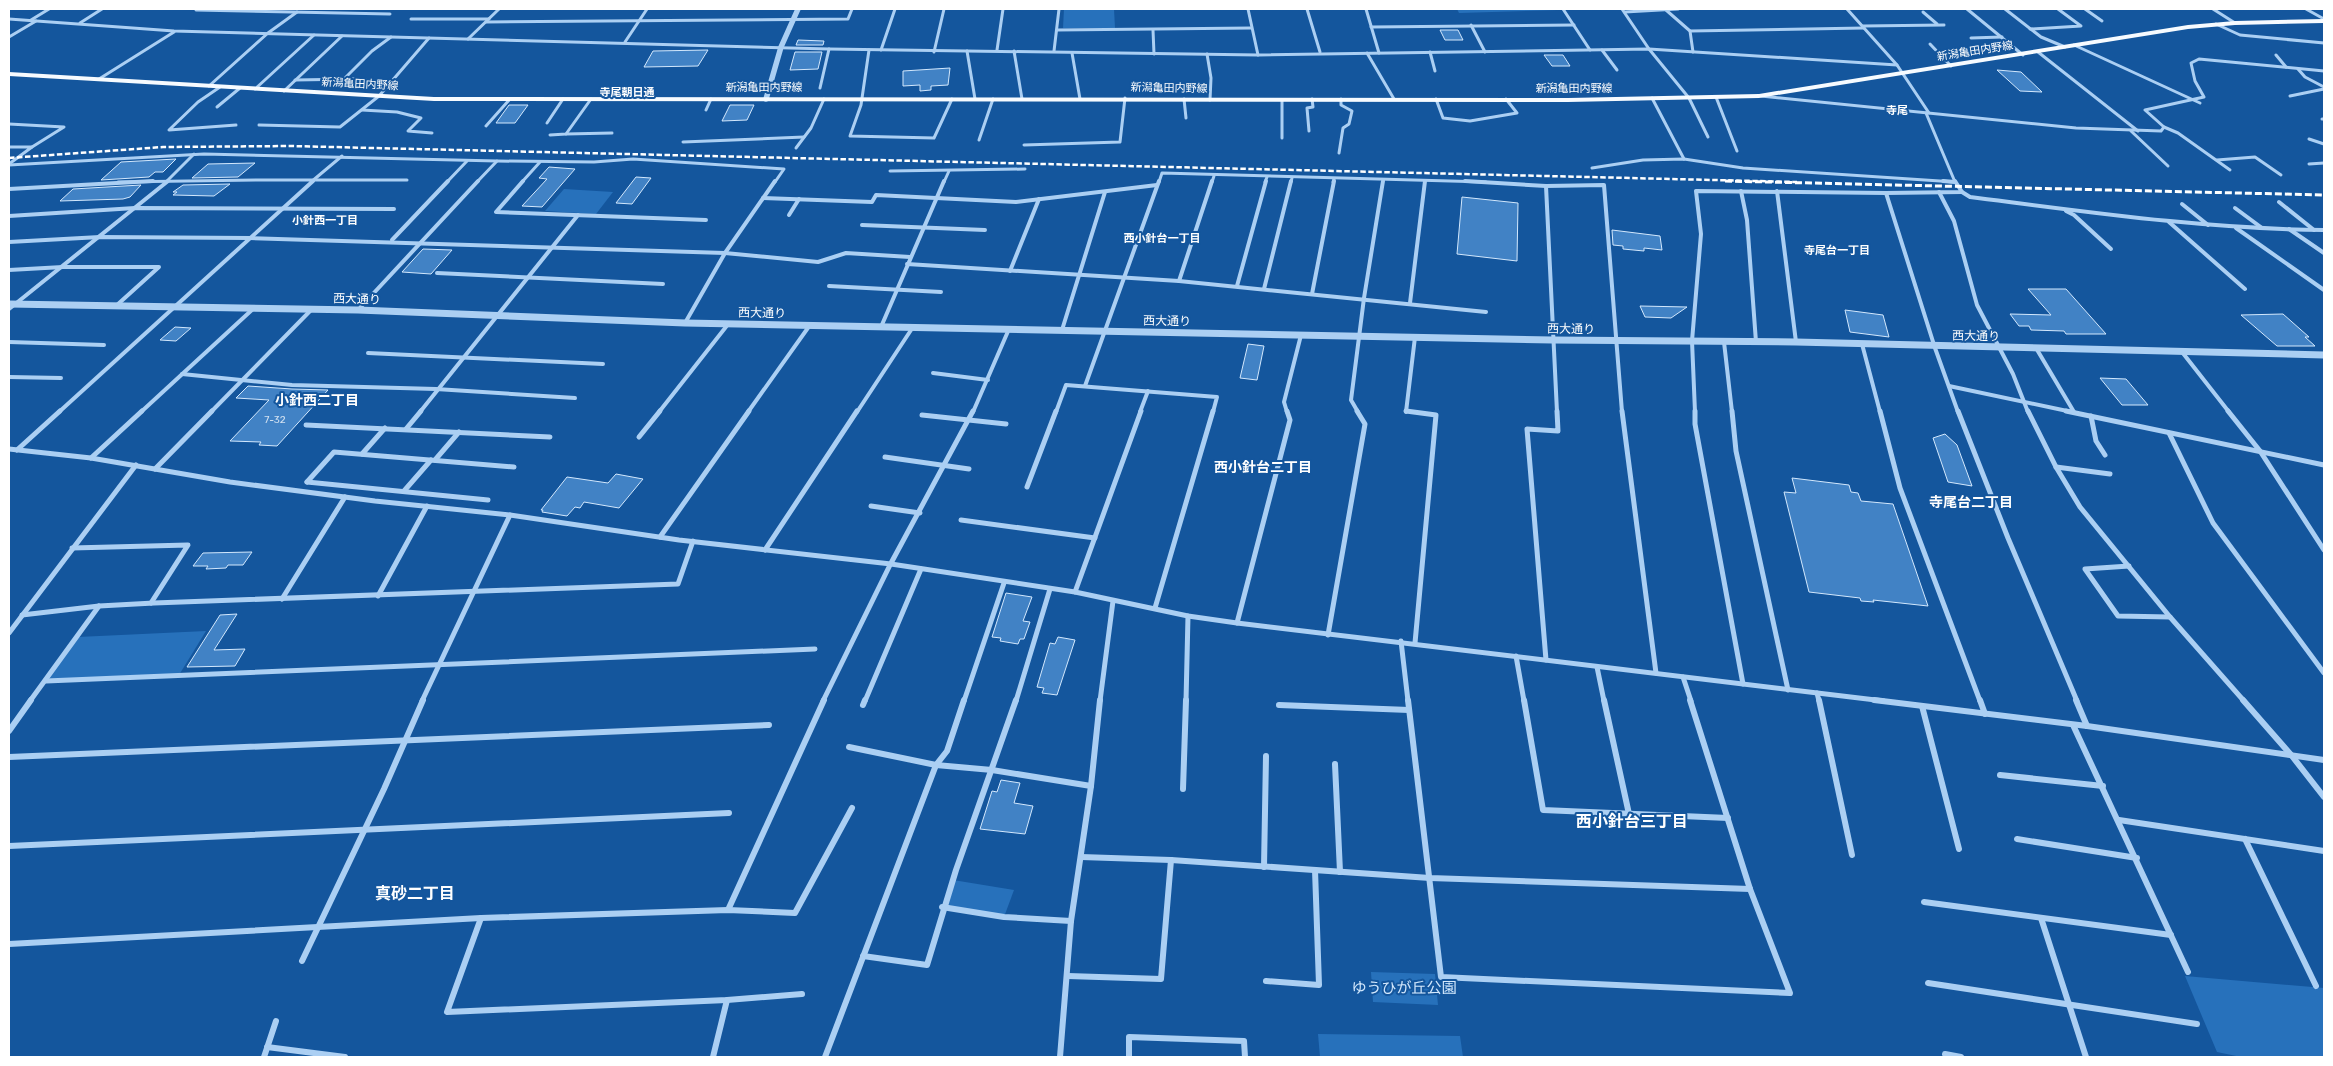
<svg xmlns="http://www.w3.org/2000/svg" width="2333" height="1066" viewBox="0 0 2333 1066" font-family="Rubik,'Noto Sans JP',sans-serif">
	<style>
		.green { fill: #2771bb }
		.building { fill: #4182c5; stroke: #d3e8fd }
		.lines { fill: none; stroke-linecap: round; stroke-linejoin: round }
		.minor-far3 { stroke: #abcff3; stroke-width: 3 }
		.minor-far2 { stroke: #abcff3; stroke-width: 4 }
		.minor-far1 { stroke: #abcff3; stroke-width: 5 }
		.minor { stroke: #abcff3; stroke-width: 6 }
		.tertiary-far1 { stroke: #abcff3; stroke-width: 5.5 }
		.tertiary { stroke: #abcff3; stroke-width: 7 }
		.primary { fill: #f7fbff; fill-rule: evenodd }
		.rail-far1 { stroke: #fff; stroke-width: 2.5; stroke-dasharray: 5.5 2.5; stroke-linecap: butt }
		.rail { stroke: #fff; stroke-width: 3; stroke-dasharray: 7 3; stroke-linecap: butt }
		.labels { text-anchor: middle; dominant-baseline: central; stroke-width: 4; stroke-linejoin: round; paint-order: stroke }
		.number-label { font-size: 10px; fill: #d0e0f0 }
		.far-street-label { font-size: 11px; fill: #fff; stroke: #14569d }
		.far-neighbourhood-label { font-size: 11px; font-weight: bold; fill: #fff; stroke: #14569d }
		.street-label { font-size: 12px; fill: #fff; stroke: #14569d }
		.neighbourhood-label { font-size: 14px; font-weight: bold; fill: #fff; stroke: #14569d }
		.near-park-label { font-size: 15px; fill: #d3e8fd; stroke: #14569d }
		.near-neighbourhood-label { font-size: 16px; font-weight: bold; fill: #fff; stroke: #14569d }
	</style>
	<rect width="100%" height="100%" fill="#14569d"/>
	<g class="green">
		<path d="M1064,9H1114L1115,28H1063Z"/>
		<path d="M1457,9H1558L1559,10L1459,13Z"/>
		<path d="M564,189L613,192L596,214L545,211Z"/>
		<path d="M206,631L179,675L46,681L78,637Z"/>
		<path d="M953,880L1014,890L1004,917L942,907Z"/>
		<path d="M1371,972L1435,974L1438,1005L1373,1002Z"/>
		<path d="M2185,976L2324,988V1057H2241L2217,1052Z"/>
		<path d="M1318,1034L1460,1036L1463,1057H1320Z"/>
	</g>
	<g class="building">
		<path d="M1440,30H1458L1463,40H1445Z"/>
		<path d="M798,40L824,41L823,45H796Z"/>
		<path d="M708,50L698,66L644,67L653,51Z"/>
		<path d="M795,52H822L818,69L790,70Z"/>
		<path d="M1544,55H1563L1570,66H1552Z"/>
		<path d="M950,68L948,85L931,86V90L920,91V85L903,86V71Z"/>
		<path d="M1997,70L2021,72L2042,92L2020,91Z"/>
		<path d="M509,105H528L515,123H496Z"/>
		<path d="M730,105H754L747,120L722,121Z"/>
		<path d="M176,159L163,172H155L149,177L101,180L121,162Z"/>
		<path d="M255,163L238,177L192,178L208,164Z"/>
		<path d="M549,167L575,169L542,207L522,206L547,179L539,178Z"/>
		<path d="M636,177L651,178L632,204L616,203Z"/>
		<path d="M230,184L214,196L173,195L177,192H173L183,185Z"/>
		<path d="M141,185L130,197L123,199L60,201L73,189Z"/>
		<path d="M1462,197L1518,203L1517,261L1457,254Z"/>
		<path d="M1612,230L1660,236L1662,250L1644,248V251L1623,249V246L1613,245Z"/>
		<path d="M423,249L452,250L431,274L402,272Z"/>
		<path d="M2028,289H2066L2106,334H2066L2064,331L2031,330L2029,326H2019L2010,314L2051,315Z"/>
		<path d="M1640,306L1687,307L1671,318L1645,317Z"/>
		<path d="M1845,310L1883,315L1889,337L1850,332Z"/>
		<path d="M2283,314L2309,337H2305L2315,346H2277L2241,315Z"/>
		<path d="M175,327L191,328L176,341L160,340Z"/>
		<path d="M1248,344L1264,346L1257,380L1240,378Z"/>
		<path d="M2100,378L2126,379L2148,405H2122Z"/>
		<path d="M248,386L292,389L328,390L277,446L259,445L261,442L230,441L269,400L236,398Z"/>
		<path d="M1945,434L1957,445L1972,486L1948,482L1933,438Z"/>
		<path d="M616,474L643,479L619,508L584,502L580,508L575,507L567,516L542,512L543,510H541L567,477L608,483Z"/>
		<path d="M1792,478L1849,485L1851,492L1858,493L1861,501L1893,504L1928,606L1873,600L1874,602L1861,601L1860,598L1809,592L1784,492L1796,493Z"/>
		<path d="M252,552L243,565H228L226,568L206,569L208,566H193L203,553Z"/>
		<path d="M1006,593L1032,597L1023,621L1030,622L1024,639H1020L1018,644L1000,641L1001,638L992,637Z"/>
		<path d="M237,614L214,650L245,649L235,666L187,667L220,615Z"/>
		<path d="M1058,637L1075,640L1057,695L1042,693L1044,688L1037,687L1050,643L1055,644Z"/>
		<path d="M1001,780L1020,783L1014,803L1033,806L1025,834L980,829L992,791L997,792Z"/>
	</g>
	<g class="lines">
		<g class="minor-far3">
			<path d="M1248,9L1258,55"/>
			<path d="M1307,9L1320,52"/>
			<path d="M1366,9L1379,53"/>
			<path d="M1563,9L1590,50"/>
			<path d="M1622,9L1649,49L1689,98L1708,137"/>
			<path d="M1847,9L1897,65L1929,113"/>
			<path d="M1967,9L2023,55"/>
			<path d="M2005,9L2041,37L2065,47"/>
			<path d="M2085,9L2102,21"/>
			<path d="M2213,9L2235,23"/>
			<path d="M2306,9L2324,19"/>
			<path d="M196,10L390,14"/>
			<path d="M1666,10L1690,31L1693,52"/>
			<path d="M1625,12L1678,9"/>
			<path d="M1923,12L1937,24"/>
			<path d="M9,19L174,31L829,49L1258,55L1649,49L1897,65"/>
			<path d="M411,19H489"/>
			<path d="M31,20L49,9"/>
			<path d="M486,22L848,19L852,9"/>
			<path d="M80,23L102,9"/>
			<path d="M2216,24L2240,35L2324,43"/>
			<path d="M1471,25L1485,52"/>
			<path d="M1863,26L1944,25"/>
			<path d="M1371,27L1574,25"/>
			<path d="M2030,29L2081,26L2058,9"/>
			<path d="M1057,30L1251,28"/>
			<path d="M1153,30L1154,54"/>
			<path d="M1690,31L1864,28"/>
			<path d="M9,37L36,21"/>
			<path d="M1971,38L2002,37"/>
			<path d="M468,39L499,9"/>
			<path d="M625,42L647,9"/>
			<path d="M1930,44L1951,66"/>
			<path d="M2074,45L2200,103"/>
			<path d="M869,50L861,105L850,136L934,138L952,99"/>
			<path d="M881,50L895,9"/>
			<path d="M997,50L1003,9"/>
			<path d="M1602,50L1617,70"/>
			<path d="M967,51L975,99"/>
			<path d="M1014,51L1022,99"/>
			<path d="M1054,51L1059,9"/>
			<path d="M934,52L944,9"/>
			<path d="M1430,52L1435,71"/>
			<path d="M2038,52L2138,131"/>
			<path d="M1072,53L1080,99"/>
			<path d="M1367,53L1394,99"/>
			<path d="M1207,54L1211,78L1210,100"/>
			<path d="M2276,55L2286,67"/>
			<path d="M2298,69L2305,77L2324,87"/>
			<path d="M99,79L174,32"/>
			<path d="M344,79L372,51L391,37"/>
			<path d="M295,80L354,79L390,83"/>
			<path d="M209,86L268,33L297,12"/>
			<path d="M220,87L198,102L169,130L236,125"/>
			<path d="M820,88L829,49"/>
			<path d="M255,89L314,35"/>
			<path d="M284,91L342,36"/>
			<path d="M1761,96L2076,128L2161,131L2164,127L2145,110L2204,97L2195,81L2191,63L2199,59L2324,71"/>
			<path d="M2290,96L2324,89"/>
			<path d="M1716,97L1737,151"/>
			<path d="M1652,98L1684,159"/>
			<path d="M1184,99L1186,118"/>
			<path d="M1436,99L1443,118L1470,121L1517,113L1506,99"/>
			<path d="M1282,100V138"/>
			<path d="M217,107L240,88"/>
			<path d="M362,110L397,112L421,118L408,131L432,133"/>
			<path d="M706,110L711,99"/>
			<path d="M1926,113L1955,182"/>
			<path d="M2322,119H2324"/>
			<path d="M547,123L563,99"/>
			<path d="M9,124L64,127L32,147"/>
			<path d="M259,125L340,127L379,96L429,38"/>
			<path d="M486,126L510,99"/>
			<path d="M2164,127L2178,133L2230,170"/>
			<path d="M1309,131L1307,108L1313,107L1312,99"/>
			<path d="M2131,131L2168,166"/>
			<path d="M566,134L612,133"/>
			<path d="M550,135L566,134L591,99"/>
			<path d="M2309,139L2324,144"/>
			<path d="M979,140L993,99"/>
			<path d="M683,142L804,137"/>
			<path d="M1024,145L1120,142L1125,98"/>
			<path d="M9,147H32L9,164"/>
			<path d="M796,148L811,128L824,99"/>
			<path d="M1339,153L1343,128L1349,124L1352,111L1341,105V99"/>
			<path d="M2217,160L2255,157L2281,175"/>
			<path d="M2309,164L2324,163"/>
			<path d="M9,165L204,154L497,161L594,162L633,159L784,169L775,182"/>
			<path d="M1592,168L1643,160L1684,159L1743,168L1955,182"/>
			<path d="M890,171L1025,169"/>
			<path d="M118,182L258,180H407"/>
			<path d="M166,182L194,154"/>
			<path d="M311,182L342,156"/>
			<path d="M447,182L467,161"/>
			<path d="M477,182L497,161"/>
			<path d="M522,182L540,162"/>
			<path d="M944,182L949,171"/>
			<path d="M1159,182L1162,173L1486,182"/>
			<path d="M1212,182L1214,176"/>
			<path d="M1265,182L1267,177"/>
			<path d="M1291,182L1292,178"/>
			<path d="M1333,182L1334,179"/>
		</g>
		<g class="minor-far2">
			<path d="M523,181L496,212L706,220"/>
			<path d="M1465,181L1546,186L1604,185L1622,412"/>
			<path d="M1943,181L1955,182"/>
			<path d="M1955,181L1962,192L1886,193L1935,348L1958,412"/>
			<path d="M1546,186L1557,412"/>
			<path d="M9,189L153,181"/>
			<path d="M1741,191L1747,220L1756,342"/>
			<path d="M1777,191L1796,342"/>
			<path d="M1939,192L1954,221L1977,305L2013,374L2028,412"/>
			<path d="M1962,192L1970,197C2088,212 2205,229 2324,230"/>
			<path d="M763,198L872,202L876,195L1016,202L1157,185"/>
			<path d="M2279,202L2314,230"/>
			<path d="M2182,204L2208,225"/>
			<path d="M2235,208L2262,228"/>
			<path d="M2066,211L2074,215L2111,249"/>
			<path d="M789,215L799,199"/>
			<path d="M9,216L135,208L394,209"/>
			<path d="M2169,222L2245,289"/>
			<path d="M862,225L985,230"/>
			<path d="M2236,228L2324,290"/>
			<path d="M2289,229L2324,253"/>
			<path d="M392,240L448,181"/>
			<path d="M9,242L100,237L250,238L725,253L818,262L846,253L910,257"/>
			<path d="M907,264L1179,281L1486,312"/>
			<path d="M9,270L63,267H159L117,305"/>
			<path d="M1010,271L1039,199"/>
			<path d="M437,273L663,284"/>
			<path d="M1179,281L1212,181"/>
			<path d="M829,286L941,292"/>
			<path d="M1237,286L1266,181"/>
			<path d="M1264,289L1291,181"/>
			<path d="M1312,294L1334,181"/>
			<path d="M1410,303L1425,181"/>
			<path d="M9,309L168,181"/>
			<path d="M358,310L478,181"/>
			<path d="M685,323L725,253L775,181"/>
			<path d="M881,327L944,181"/>
			<path d="M1062,330L1105,192"/>
			<path d="M9,342L104,345"/>
			<path d="M1724,342L1732,412"/>
			<path d="M1862,344L1880,412"/>
			<path d="M2036,348L2074,412"/>
			<path d="M2182,352L2229,412"/>
			<path d="M368,353L603,364"/>
			<path d="M933,373L988,380"/>
			<path d="M182,374L292,385L436,389L575,398"/>
			<path d="M9,377L61,378"/>
			<path d="M1085,386L1159,181"/>
			<path d="M1949,386L2072,412"/>
			<path d="M59,412L313,181"/>
			<path d="M141,412L254,308"/>
			<path d="M211,412L312,309"/>
			<path d="M420,412L578,215"/>
			<path d="M659,412L729,323"/>
			<path d="M748,412L810,325"/>
			<path d="M857,412L913,327"/>
			<path d="M973,412L1009,329"/>
			<path d="M1056,412L1066,385L1217,397L1213,412"/>
			<path d="M1140,412L1148,391"/>
			<path d="M1287,412L1284,402L1301,335"/>
			<path d="M1358,412L1351,400L1364,298L1383,181"/>
			<path d="M1406,412L1415,337"/>
			<path d="M1695,412L1692,341L1701,234L1696,191L1886,193"/>
		</g>
		<g class="minor-far1">
			<path d="M1406,411L1436,415L1415,643"/>
			<path d="M1622,411L1656,673"/>
			<path d="M1695,411V424L1743,684"/>
			<path d="M1732,411L1736,451L1788,690"/>
			<path d="M1880,411L1900,488L1980,701"/>
			<path d="M1958,411L2008,538L2077,701"/>
			<path d="M2028,411L2056,467L2080,507L2170,617L2244,701"/>
			<path d="M2066,411L2324,465"/>
			<path d="M2228,411L2260,451L2324,550"/>
			<path d="M922,415L1006,424"/>
			<path d="M2091,416L2096,441L2105,455"/>
			<path d="M306,425L550,437"/>
			<path d="M406,429L421,411"/>
			<path d="M2169,433L2213,523L2324,673"/>
			<path d="M639,437L660,411"/>
			<path d="M9,449L91,458L230,482L375,501L510,515L679,540L891,564L1075,592L1188,616L1237,623L1884,701"/>
			<path d="M17,450L60,411"/>
			<path d="M362,454L385,428"/>
			<path d="M885,457L969,469"/>
			<path d="M91,458L142,411"/>
			<path d="M435,460L459,432"/>
			<path d="M2056,467L2110,474"/>
			<path d="M155,469L212,411"/>
			<path d="M307,482L334,452L514,467"/>
			<path d="M307,482L488,500"/>
			<path d="M1027,487L1056,411"/>
			<path d="M404,491L431,460"/>
			<path d="M871,506L920,513"/>
			<path d="M961,520L1095,538"/>
			<path d="M660,537L749,411"/>
			<path d="M72,548L188,545L151,603"/>
			<path d="M765,550L857,411"/>
			<path d="M2129,566L2085,569L2118,616L2170,617"/>
			<path d="M1075,592L1141,411"/>
			<path d="M378,596L427,506"/>
			<path d="M282,599L345,497"/>
			<path d="M1155,608L1213,411"/>
			<path d="M22,615L99,606L154,603L678,584L693,541"/>
			<path d="M1237,623L1290,420L1287,411"/>
			<path d="M9,633L136,465"/>
			<path d="M1328,635L1365,424L1357,411"/>
			<path d="M1401,641L1408,701"/>
			<path d="M1516,656L1524,701"/>
			<path d="M1546,660L1527,429L1558,431L1557,411"/>
			<path d="M1597,667L1604,701"/>
			<path d="M1683,677L1691,701"/>
			<path d="M46,681L815,649"/>
			<path d="M1817,693L1819,701"/>
			<path d="M30,701L99,606"/>
			<path d="M422,701L510,515"/>
			<path d="M823,701L890,565L973,411"/>
			<path d="M865,701L921,569"/>
			<path d="M964,701L1004,583"/>
			<path d="M1016,701L1050,589"/>
			<path d="M1100,701L1113,601"/>
			<path d="M1186,701L1188,616"/>
		</g>
		<g class="minor">
			<path d="M1408,700L1441,977L1790,993L1750,889L1690,700"/>
			<path d="M1524,700L1543,810L1728,818"/>
			<path d="M1604,700L1629,814"/>
			<path d="M1819,700L1852,855"/>
			<path d="M1874,700L2087,726L2324,760"/>
			<path d="M1980,700L1985,714"/>
			<path d="M2076,700L2087,726"/>
			<path d="M2243,700L2292,756L2324,797"/>
			<path d="M863,705L865,700"/>
			<path d="M1279,705L1409,710"/>
			<path d="M1922,706L1959,849"/>
			<path d="M2073,725L2188,972"/>
			<path d="M9,731L31,700"/>
			<path d="M849,747L936,765L992,770L1091,786"/>
			<path d="M9,757L769,725"/>
			<path d="M1335,764L1340,872"/>
			<path d="M2000,775L2103,786"/>
			<path d="M1183,789L1186,700"/>
			<path d="M2119,820L2324,851"/>
			<path d="M2017,839L2137,858"/>
			<path d="M2245,839L2316,986"/>
			<path d="M9,846L729,813"/>
			<path d="M1081,857L1171,860L1430,878L1750,889"/>
			<path d="M1264,867L1266,756"/>
			<path d="M1924,902L2171,935"/>
			<path d="M942,907L1004,917L1071,921"/>
			<path d="M728,910L824,700"/>
			<path d="M481,918L447,1012L727,1000L802,994"/>
			<path d="M2041,918L2086,1057"/>
			<path d="M9,944L481,918L728,910L795,913L852,808"/>
			<path d="M863,956L927,965L956,870L1016,700"/>
			<path d="M302,961L384,789L423,700"/>
			<path d="M1068,976L1161,979L1171,860"/>
			<path d="M1266,981L1319,985L1315,870"/>
			<path d="M1928,983L2197,1024"/>
			<path d="M267,1047L345,1057"/>
			<path d="M1945,1054L1961,1057"/>
			<path d="M264,1057L276,1021"/>
			<path d="M713,1057L727,1000"/>
			<path d="M825,1057L936,765L947,751L964,700"/>
			<path d="M1060,1057L1071,921L1091,786L1100,700"/>
			<path d="M1129,1057V1037L1244,1041L1245,1057"/>
		</g>
		<path class="tertiary-far1" d="M766,99L781,47L798,9"/>
		<path class="tertiary" d="M9,304L358,310L685,323L1552,340L1796,342L2324,355"/>
		<path class="primary" d="M2324,19V23L2235,25L2188,29L1759,98L1568,102L434,101L9,76V72L434,97L1568,98L1759,94L2188,25L2235,21Z"/>
		<path class="rail-far1" d="M9,158L163,147L290,146L1797,182"/>
		<path class="rail" d="M1725,181L2324,195"/>
	</g>
	<g class="labels">
		<g class="number-label">
			<text x="275" y="420">7-32</text>
		</g>
		<g class="far-street-label">
			<text transform="translate(1975 51) rotate(-9)">新潟亀田内野線</text>
			<text transform="translate(360 84) rotate(3)">新潟亀田内野線</text>
			<text x="764" y="87">新潟亀田内野線</text>
			<text transform="translate(1169 88) rotate(1)">新潟亀田内野線</text>
			<text x="1574" y="88">新潟亀田内野線</text>
		</g>
		<g class="far-neighbourhood-label">
			<text x="627" y="92">寺尾朝日通</text>
			<text x="1897" y="110">寺尾</text>
			<text x="325" y="220">小針西一丁目</text>
			<text x="1162" y="238">西小針台一丁目</text>
			<text x="1837" y="250">寺尾台一丁目</text>
		</g>
		<g class="street-label">
			<text transform="translate(357 299) rotate(2)">西大通り</text>
			<text transform="translate(762 313) rotate(1)">西大通り</text>
			<text transform="translate(1167 321) rotate(1)">西大通り</text>
			<text transform="translate(1571 329) rotate(1)">西大通り</text>
			<text transform="translate(1976 336) rotate(1)">西大通り</text>
		</g>
		<g class="neighbourhood-label">
			<text x="317" y="400">小針西二丁目</text>
			<text x="1263" y="467">西小針台二丁目</text>
			<text x="1971" y="502">寺尾台二丁目</text>
		</g>
		<g class="near-park-label">
			<text x="1404" y="988">ゆうひが丘公園</text>
		</g>
		<g class="near-neighbourhood-label">
			<text x="1632" y="821">西小針台三丁目</text>
			<text x="415" y="893">真砂二丁目</text>
		</g>
	</g>
	<rect width="2333" height="1066" fill="none" stroke="#ffffff" stroke-width="20"/>
</svg>
